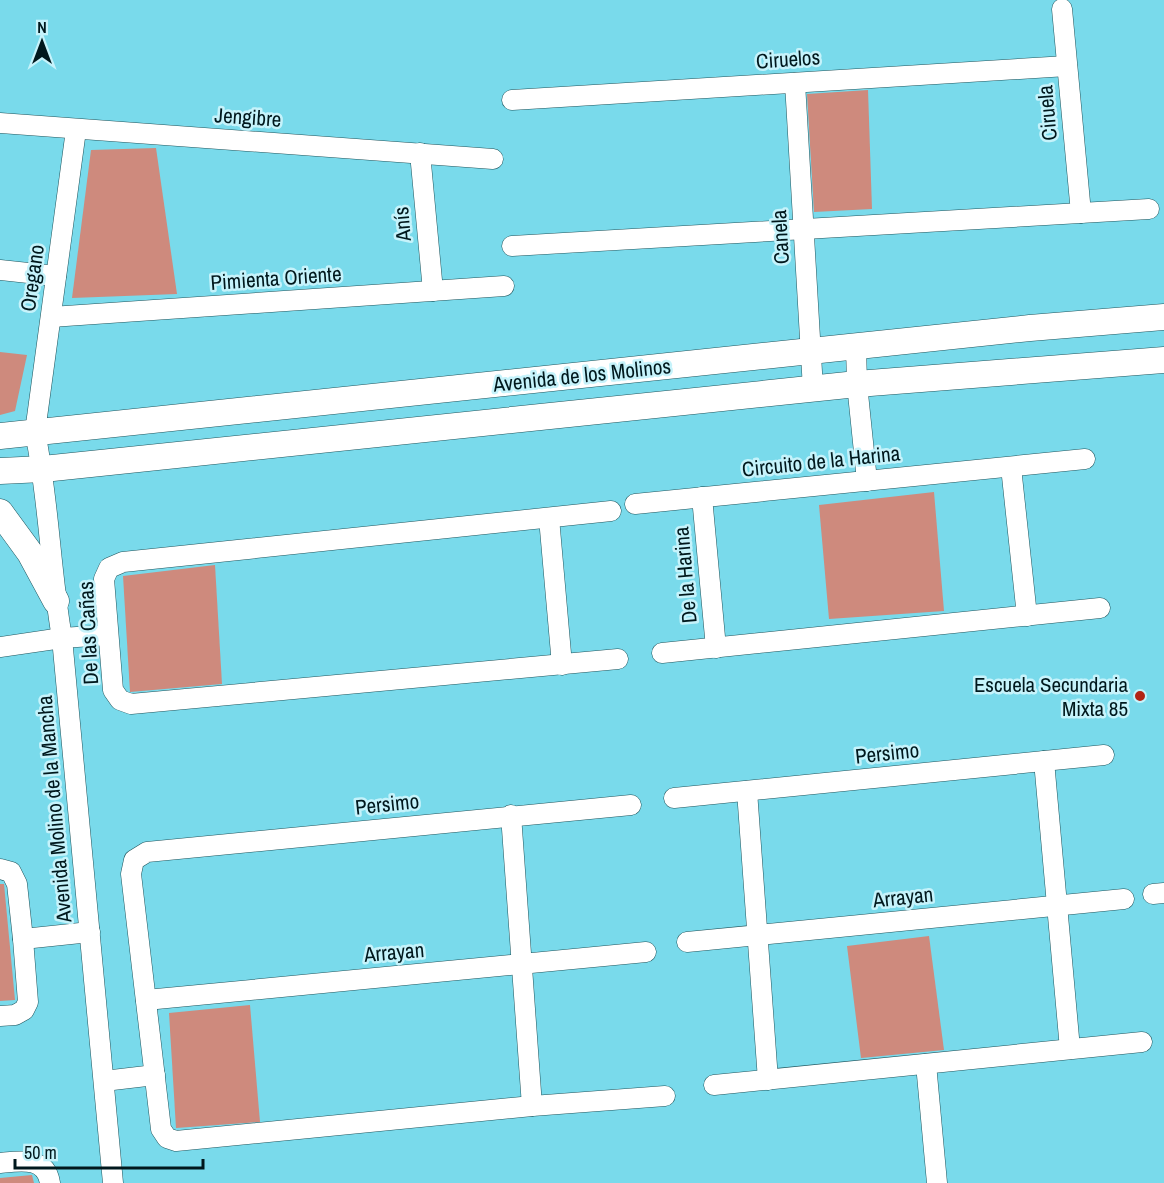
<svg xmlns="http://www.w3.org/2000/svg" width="1164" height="1183" viewBox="0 0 1164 1183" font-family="'Archivo Narrow',sans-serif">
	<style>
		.green { fill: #ce8a7d }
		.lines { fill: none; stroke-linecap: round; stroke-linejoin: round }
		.minor-casing { stroke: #20555d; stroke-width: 21 }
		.tertiary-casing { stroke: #20555d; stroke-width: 27 }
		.minor { stroke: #fff; stroke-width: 20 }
		.tertiary { stroke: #fff; stroke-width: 26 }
		.poi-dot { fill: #b22415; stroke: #c6f3fb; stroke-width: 2 }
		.labels { text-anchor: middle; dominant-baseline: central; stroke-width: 5; stroke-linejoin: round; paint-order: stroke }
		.street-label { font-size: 21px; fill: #00181d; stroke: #c6f3fb }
		.poi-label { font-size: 21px; fill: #00181d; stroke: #c6f3fb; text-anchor: end }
	</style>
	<rect width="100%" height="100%" fill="#79daeb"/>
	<g class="green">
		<path d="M868,90L872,209L814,212L807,94Z"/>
		<path d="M156,148L177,294L72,298L91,150Z"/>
		<path d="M0,352L27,355L15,411L0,415Z"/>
		<path d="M934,492L944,611L829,619L819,505Z"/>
		<path d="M215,565L222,684L130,692L123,576Z"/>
		<path d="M0,884H4L15,1000L0,1001Z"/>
		<path d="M929,936L944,1050L861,1058L847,946Z"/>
		<path d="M250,1005L260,1122L176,1128L169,1013Z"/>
		<path d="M32,1175L34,1183H0V1178Z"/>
	</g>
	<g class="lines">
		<defs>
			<g id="minor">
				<path d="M1062,9L1081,213"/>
				<path d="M795,83L813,389"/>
				<path d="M512,100L1067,66"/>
				<path d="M0,123L493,159"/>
				<path d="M76,130L35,432C49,500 50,569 62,638L113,1183"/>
				<path d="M420,153L433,291"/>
				<path d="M512,246L1149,209"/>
				<path d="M0,270L56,276"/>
				<path d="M51,317L504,286"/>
				<path d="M856,346L857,384L867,481"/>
				<path d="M1011,467L1027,616"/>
				<path d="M702,497L716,648"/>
				<path d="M635,504L1085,459"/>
				<path d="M611,511L123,562L109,568L104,579L113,690L120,700L131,704L618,659"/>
				<path d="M549,518L562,665"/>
				<path d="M0,647L62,638L107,635"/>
				<path d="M662,653L1100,608"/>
				<path d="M1044,761L1070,1049"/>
				<path d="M747,791L768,1080"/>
				<path d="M674,798L1104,755"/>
				<path d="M631,805L147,852L134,860L131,874L161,1129L167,1138L176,1141L532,1106L665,1096"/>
				<path d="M511,815L532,1106"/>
				<path d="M0,869L11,872L17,884L23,939"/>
				<path d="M1153,894L1164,893"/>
				<path d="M687,942L1124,899"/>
				<path d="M146,1000L646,952"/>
				<path d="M0,1016L15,1015L24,1010L28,1002L23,939L90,932"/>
				<path d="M926,1064L937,1183"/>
				<path d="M104,1081L155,1075"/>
				<path d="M714,1085L1142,1042"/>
				<path d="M0,1163C20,1161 46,1156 50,1183"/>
			</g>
			<g id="tertiary">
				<path d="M0,436L1030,328L1164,317"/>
				<path d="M0,471L43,469L857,384L1164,360"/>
				<path d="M0,512L30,553L56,601"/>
			</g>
		</defs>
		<use href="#minor" class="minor-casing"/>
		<use href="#tertiary" class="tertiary-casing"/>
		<use href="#minor" class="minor"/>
		<use href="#tertiary" class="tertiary"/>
	</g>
	<circle class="poi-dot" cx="1140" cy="696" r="6"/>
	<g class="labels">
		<g class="street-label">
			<text transform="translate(788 59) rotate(-4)">Ciruelos</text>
			<text transform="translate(1047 113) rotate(-95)">Ciruela</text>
			<text transform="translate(248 117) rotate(4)">Jengibre</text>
			<text transform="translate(402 224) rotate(-95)">Anís</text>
			<text transform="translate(780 237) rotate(-93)">Canela</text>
			<text transform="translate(32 278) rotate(-82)">Oregano</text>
			<text transform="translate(276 278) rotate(-4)">Pimienta Oriente</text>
			<text transform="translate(582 375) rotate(-6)">Avenida de los Molinos</text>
			<text transform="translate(821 461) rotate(-6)">Circuito de la Harina</text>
			<text transform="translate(685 575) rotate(-95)">De la Harina</text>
			<text transform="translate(88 633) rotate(-93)">De las Cañas</text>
			<text transform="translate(887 753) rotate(-6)">Persimo</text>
			<text transform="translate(387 804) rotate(-6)">Persimo</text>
			<text transform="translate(54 809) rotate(-95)">Avenida Molino de la Mancha</text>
			<text transform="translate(903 897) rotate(-6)">Arrayan</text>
			<text transform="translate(394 952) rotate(-5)">Arrayan</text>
		</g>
		<g class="poi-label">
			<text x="1128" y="684">Escuela Secundaria<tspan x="1128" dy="24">Mixta 85</tspan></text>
		</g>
	</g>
	<g transform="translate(42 42)" stroke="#c6f3fb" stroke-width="4.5" paint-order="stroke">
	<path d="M0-4.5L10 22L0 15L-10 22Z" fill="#00181d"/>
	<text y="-9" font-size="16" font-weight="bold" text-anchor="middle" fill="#00181d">N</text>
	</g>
	<path d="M15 1159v9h188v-9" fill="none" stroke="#00181d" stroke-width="3"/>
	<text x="24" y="1159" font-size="18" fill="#00181d" stroke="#c6f3fb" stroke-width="4.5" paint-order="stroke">50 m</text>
</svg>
